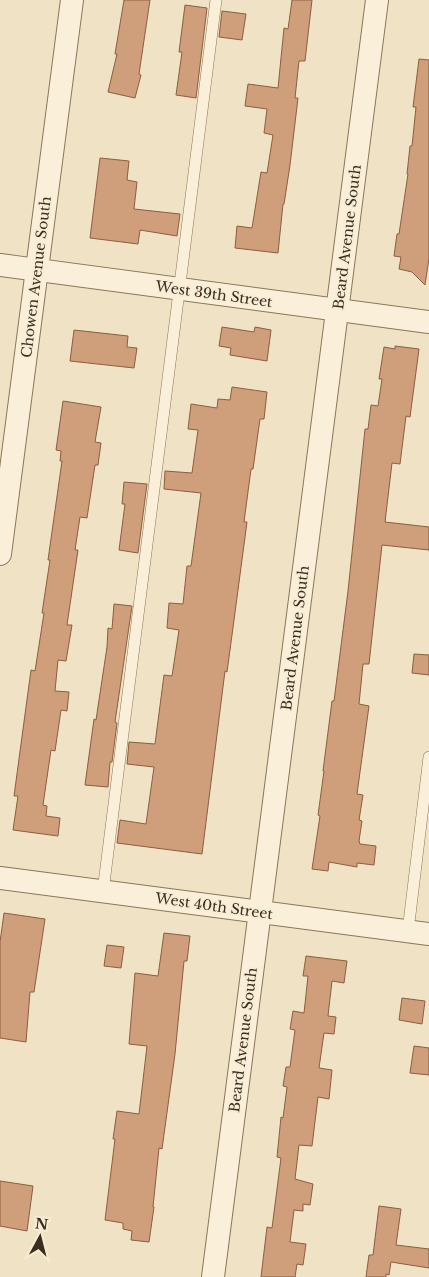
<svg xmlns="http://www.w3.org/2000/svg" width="429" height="1277" viewBox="0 0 429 1277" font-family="'Libre Baskerville',serif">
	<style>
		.building { fill: #cf9e7a; stroke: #8b5e3f }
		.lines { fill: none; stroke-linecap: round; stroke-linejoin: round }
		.lane-casing { stroke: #8b755a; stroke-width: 12 }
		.street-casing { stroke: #8b755a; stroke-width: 24 }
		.lane { stroke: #faf0d9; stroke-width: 11 }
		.street { stroke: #faf0d9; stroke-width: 22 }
		.labels { text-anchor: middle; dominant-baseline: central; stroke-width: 4; stroke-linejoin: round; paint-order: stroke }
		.street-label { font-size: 14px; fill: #3b2d1f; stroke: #f7edd5 }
	</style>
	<rect width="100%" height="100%" fill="#f0e3c5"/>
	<g class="building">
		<path d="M124,0H150L139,74L141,75L135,98L108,92L117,54H115Z"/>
		<path d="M292,0H312L305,61H299L295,98H298L290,165L284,204H283L278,253L235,248L237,226L252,228L261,172L267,173L273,135L264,133L267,109L245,106L248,84L278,88L284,28L288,29Z"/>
		<path d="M185,5L207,8L196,98L176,95L182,52H179Z"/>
		<path d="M222,11L246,14L242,40L219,37Z"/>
		<path d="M419,59L429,60V258L425,285L412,272L399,269L401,257L394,256L397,234H399L408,174H407L410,146H412L416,107H413Z"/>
		<path d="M100,158L129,161L127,180L137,182L134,209L180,214L177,236L140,230L138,244L90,238Z"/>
		<path d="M222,327L254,332L255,327L271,330L267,361L230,355L231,348L219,346Z"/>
		<path d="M74,330L128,336L127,347L137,348L134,368L70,361Z"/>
		<path d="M395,346L419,349L410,417L406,416L400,464L392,463L385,522L429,527V550L382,545L369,664H363L359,704L369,706L357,794L363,795L359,820L362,821L359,841L360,844L376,846L374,865L357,863V867L329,862L328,871L312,869L320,816L318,815L324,771H323L332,701H334L348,591L365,429H368L371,405L378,406L382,379H379L384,347L395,349Z"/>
		<path d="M232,387L267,392L264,419H260L253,469H251L244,522H247L232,635L227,672L225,671L202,854L117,843L120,820L146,824L154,767L127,764L129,742L155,744L164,675L172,676L179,630L167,628L169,603L183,604L187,566H191L201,493L164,489L165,471L192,473L198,430L188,429L191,404L217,408L218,399L230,400Z"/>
		<path d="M63,401L101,407L95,442L101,443L98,465H95L87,518L80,517L75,550H78L67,625H72L66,661L58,660L55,691L69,692L67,711L61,710L55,751L51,750L43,805L47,806L46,816L60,818L58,836L13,830L18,796H14L31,670L35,671L44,613H42L50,560H48L62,461H60L61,451L56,450Z"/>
		<path d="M124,482L147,484L138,553L119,550L125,504H122Z"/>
		<path d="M114,604L132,606L115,722L117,723L112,762H110L108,787L85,785L94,719L96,720L107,647L108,628L112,629Z"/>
		<path d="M414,654L429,655V675L412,673Z"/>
		<path d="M4,913L45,919L34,992H30L26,1042L0,1038V942Z"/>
		<path d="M164,933L190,936L187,961H184L175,1054L162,1149L159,1148L153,1207H154L149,1242L131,1240L132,1231L123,1229V1223L105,1220L115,1139H113L117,1111L139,1114L147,1046L129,1044L135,973L158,976Z"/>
		<path d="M107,945L124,947L121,968L104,966Z"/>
		<path d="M306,956L347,961L344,983L332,981L328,1016L336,1017L334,1034L324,1033L319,1068L332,1070L329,1099L318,1097L312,1146L299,1145L295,1179L313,1184L310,1205L303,1204V1211L294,1210L290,1242L306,1244L303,1265L297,1264L295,1277H261L267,1227L272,1228L281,1158L277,1157L281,1117L283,1118L287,1087L283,1086L286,1067H290L295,1030L290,1029L293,1011L304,1013L308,976H303Z"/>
		<path d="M402,998L425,1001L422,1024L399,1020Z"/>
		<path d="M414,1046L429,1048V1075L410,1073Z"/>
		<path d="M0,1181L33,1186L27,1231L0,1226Z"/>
		<path d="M379,1206L401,1209L396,1245L429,1249V1268L391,1262L389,1275L386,1274V1277H366L369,1255H373Z"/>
	</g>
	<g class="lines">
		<defs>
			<g id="lane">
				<path d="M103,891L216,0"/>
				<path d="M408,931L429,757"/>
			</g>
			<g id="street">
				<path d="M0,265L429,322"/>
				<path d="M0,554L72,0"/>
				<path d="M0,878L429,934"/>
				<path d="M213,1277L377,0"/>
			</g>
		</defs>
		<use href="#lane" class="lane-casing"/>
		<use href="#street" class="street-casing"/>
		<use href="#lane" class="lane"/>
		<use href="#street" class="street"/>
	</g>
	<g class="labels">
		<g class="street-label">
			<text transform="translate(347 237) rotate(-83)">Beard Avenue South</text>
			<text transform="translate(36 277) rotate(-83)">Chowen Avenue South</text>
			<text transform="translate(214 294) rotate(8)">West 39th Street</text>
			<text transform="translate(295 638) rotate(-83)">Beard Avenue South</text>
			<text transform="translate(214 906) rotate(8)">West 40th Street</text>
			<text transform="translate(243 1040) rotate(-83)">Beard Avenue South</text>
		</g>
	</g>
	<g transform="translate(40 1237) rotate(7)" stroke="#f7edd5" stroke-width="4" paint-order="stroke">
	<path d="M0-4L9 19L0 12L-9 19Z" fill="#3b2d1f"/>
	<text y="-8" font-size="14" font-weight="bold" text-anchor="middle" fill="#3b2d1f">N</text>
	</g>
</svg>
